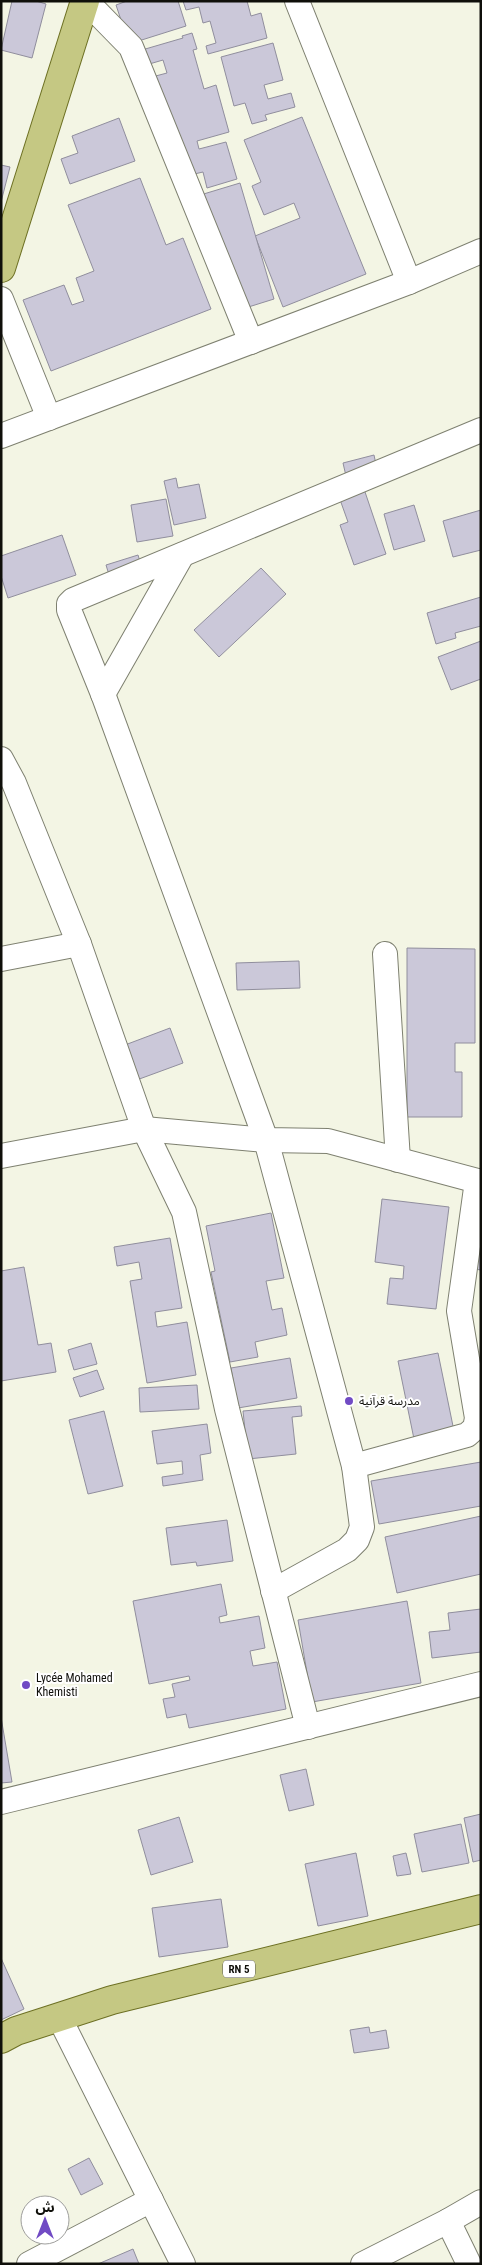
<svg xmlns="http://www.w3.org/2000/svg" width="482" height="2265" viewBox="0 0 482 2265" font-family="'Roboto Condensed','Noto Sans Arabic',sans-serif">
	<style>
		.building { fill: #cbc8d9; stroke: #908e9d }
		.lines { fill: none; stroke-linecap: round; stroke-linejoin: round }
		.street-casing { stroke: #7e8070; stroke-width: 26 }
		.primary-casing { stroke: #6d7023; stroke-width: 30 }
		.street { stroke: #fff; stroke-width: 24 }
		.primary { stroke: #c5c883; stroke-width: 28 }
		.poi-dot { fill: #714bc4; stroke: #fff; stroke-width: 2 }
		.labels { text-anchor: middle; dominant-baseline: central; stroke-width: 4; stroke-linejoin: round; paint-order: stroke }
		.shield { fill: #fff; stroke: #575754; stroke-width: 1 }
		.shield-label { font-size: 11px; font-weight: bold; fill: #0f0f0a }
		.poi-label { font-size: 12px; fill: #0f0f0a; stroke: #fff; text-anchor: start }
	</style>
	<rect width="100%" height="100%" fill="#f3f5e4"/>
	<g class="building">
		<path d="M12,1H36L46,4L32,58L1,50Z"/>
		<path d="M127,1H178L186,26L129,44L116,5Z"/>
		<path d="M183,1H247L251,16L261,13L267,38L208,54L206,46L216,43L210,21L203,23L199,7L186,10Z"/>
		<path d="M192,33L197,49L193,50L204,89L216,85L229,132L197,141L199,149L226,142L237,179L207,188L203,172L190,175L148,78L167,73L163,60L139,67L135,52L183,38L182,36Z"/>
		<path d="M273,43L283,80L264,85L268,99L291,93L295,107L265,115L267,120L252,124L245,103L234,106L221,57Z"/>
		<path d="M302,117L366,274L283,307L255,236L300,218L294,203L264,215L252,186L261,182L244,140Z"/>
		<path d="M119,118L135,161L70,184L61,159L78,153L72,136Z"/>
		<path d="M1,165L10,167L1,202Z"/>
		<path d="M140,178L166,245L183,238L211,309L51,371L23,300L64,285L72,305L84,301L76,278L94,271L68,205Z"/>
		<path d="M240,183L274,299L242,309L197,196Z"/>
		<path d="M374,455L377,469L346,476L343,463Z"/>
		<path d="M176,478L178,488L199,484L206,518L174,525L164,481Z"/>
		<path d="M363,486L386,554L354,565L340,525L348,522L338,494Z"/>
		<path d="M166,499L173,536L137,542L131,505Z"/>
		<path d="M414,505L425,541L394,550L384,514Z"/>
		<path d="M481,510V550L453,557L443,521Z"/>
		<path d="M62,535L76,575L8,598L1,576V556Z"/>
		<path d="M138,555L142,568L110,578L106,565Z"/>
		<path d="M261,568L286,594L219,657L194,630Z"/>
		<path d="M481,597V626L455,633L456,638L436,644L427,613Z"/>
		<path d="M481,641V679L451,690L438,657Z"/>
		<path d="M407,948L475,949V1043H455V1072H462V1117H407Z"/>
		<path d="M299,961L300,988L237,990L236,963Z"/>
		<path d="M170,1028L183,1063L123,1085L109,1051Z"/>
		<path d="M382,1199L449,1207L436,1309L387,1304L390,1278L403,1279L404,1266L375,1262Z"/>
		<path d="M271,1213L284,1278L266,1281L272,1310L282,1308L287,1335L255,1342L258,1357L230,1362L211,1272L215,1271L206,1226Z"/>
		<path d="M481,1234V1270L468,1268Z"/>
		<path d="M170,1238L182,1308L155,1312L157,1327L187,1322L196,1375L147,1383L130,1281L142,1279L139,1262L117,1266L114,1247Z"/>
		<path d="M24,1267L38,1345L51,1343L56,1372L1,1381V1271Z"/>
		<path d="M91,1343L97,1364L74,1370L68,1350Z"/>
		<path d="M438,1353L454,1431L414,1439L398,1361Z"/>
		<path d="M290,1358L297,1398L238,1408L231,1368Z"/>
		<path d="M97,1370L104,1389L80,1397L73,1378Z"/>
		<path d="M197,1385L199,1409L140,1412L139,1388Z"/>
		<path d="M301,1406L302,1416L292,1417L296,1454L248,1459L243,1411Z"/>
		<path d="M104,1411L123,1486L88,1494L69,1420Z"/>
		<path d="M207,1424L211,1453L200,1455L203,1480L163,1486L162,1477L183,1474L182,1461L157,1464L152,1431Z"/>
		<path d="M481,1462V1506L379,1524L371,1481Z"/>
		<path d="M481,1516V1574L397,1593L385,1537Z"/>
		<path d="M227,1520L233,1561L197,1566L196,1562L171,1565L166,1528Z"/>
		<path d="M221,1584L227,1615L219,1617L220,1623L259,1616L265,1648L250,1651L253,1666L277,1662L286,1709L189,1728L186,1714L167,1718L163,1699L175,1697L172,1684L190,1680L189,1676L149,1684L133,1601Z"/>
		<path d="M407,1601L421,1683L312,1702L298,1620Z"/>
		<path d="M481,1609V1652L432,1658L429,1632L450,1630L448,1613Z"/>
		<path d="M1,1717L12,1782L1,1783Z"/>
		<path d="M306,1769L314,1805L289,1811L280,1775Z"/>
		<path d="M481,1814V1860L473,1862L464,1818Z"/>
		<path d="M179,1817L193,1862L151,1875L138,1830Z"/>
		<path d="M461,1824L469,1863L422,1872L414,1834Z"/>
		<path d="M356,1853L368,1916L318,1926L305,1864Z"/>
		<path d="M406,1853L411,1874L397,1876L393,1856Z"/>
		<path d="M221,1899L228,1947L159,1957L152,1908Z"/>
		<path d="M1,1958L24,2009L1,2020Z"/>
		<path d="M369,2027L370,2033L386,2030L389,2048L354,2053L350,2030Z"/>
		<path d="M89,2158L103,2184L81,2195L68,2169Z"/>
		<path d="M133,2249L139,2264H98Z"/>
	</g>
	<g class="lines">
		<defs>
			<g id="street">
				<path d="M86,1L131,47L251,342"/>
				<path d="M297,1L409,282"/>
				<path d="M1,299L49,418"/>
				<path d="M1,436L409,282L481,251"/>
				<path d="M103,694L182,555"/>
				<path d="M1,759L14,783L79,944L144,1129L184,1212L227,1409L308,1727"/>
				<path d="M385,954L398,1160"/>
				<path d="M1,959L79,944"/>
				<path d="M1,1156L144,1129L266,1140L328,1141L481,1182"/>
				<path d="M354,1466L467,1435L475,1428L477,1418L459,1311L477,1181"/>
				<path d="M273,1591L347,1550L357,1540L362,1527L354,1466L266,1140L103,694L69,610V604L73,600L481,430"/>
				<path d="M1,1802L481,1684"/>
				<path d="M59,2017L183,2264"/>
				<path d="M448,2221L481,2202"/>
				<path d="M29,2264L151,2200"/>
				<path d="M363,2264L448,2221L469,2264"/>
			</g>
			<g id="primary">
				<path d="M1,268L85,1"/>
				<path d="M1,2039L16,2031L112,2000L481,1909"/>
			</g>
		</defs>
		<use href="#street" class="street-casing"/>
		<use href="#primary" class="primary-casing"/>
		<use href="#street" class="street"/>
		<use href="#primary" class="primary"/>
	</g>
	<g class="poi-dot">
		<circle cx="349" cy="1401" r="5"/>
		<circle cx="26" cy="1685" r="5"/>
	</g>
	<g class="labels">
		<rect class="shield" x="223" y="1960.5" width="32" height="17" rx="4"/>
		<g class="shield-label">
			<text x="239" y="1969">RN 5</text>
		</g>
		<g class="poi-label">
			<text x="359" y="1401">مدرسة قرآنية</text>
			<text x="36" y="1678">Lycée Mohamed<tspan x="36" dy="14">Khemisti</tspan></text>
		</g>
	</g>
	<rect width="482" height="2265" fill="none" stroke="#0f0f0a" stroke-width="5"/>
	<g transform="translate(45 2220)"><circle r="24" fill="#ffffff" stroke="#9f9f9d"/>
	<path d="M0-4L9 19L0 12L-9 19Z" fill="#714bc4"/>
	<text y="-8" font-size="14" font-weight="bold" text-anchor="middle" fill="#0f0f0a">ش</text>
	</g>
</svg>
